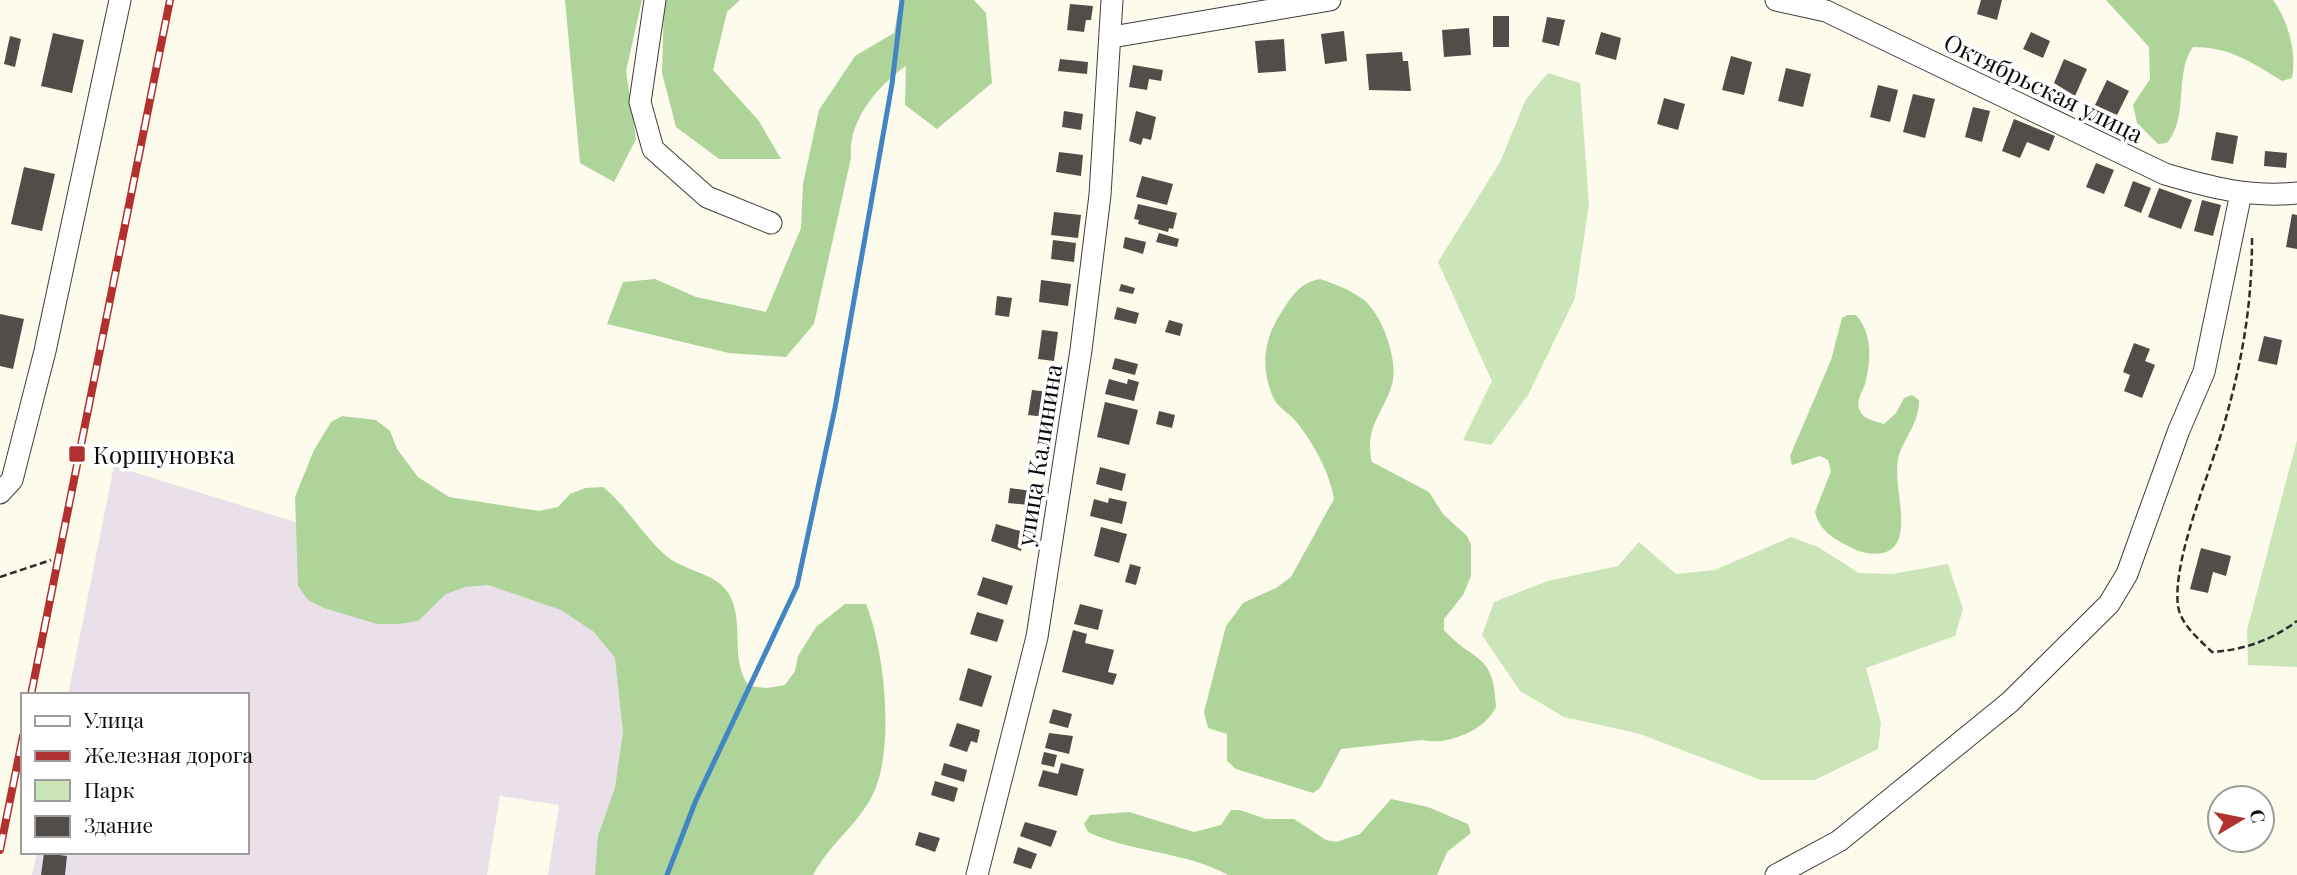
<svg xmlns="http://www.w3.org/2000/svg" width="2297" height="875" viewBox="0 0 2297 875" font-family="'Playfair Display',serif">
	<style>
		.industrial { fill: #e9e0ea }
		.green { fill: #cce5b8 }
		.forest { fill: #afd499 }
		.lines { fill: none; stroke-linecap: round; stroke-linejoin: round }
		.stream { stroke: #4186c2; stroke-width: 5 }
		.building { fill: #534d49 }
		.minor-casing { stroke: #3e3e3e; stroke-width: 23 }
		.path { stroke: #2d2d2d; stroke-width: 2.5; stroke-dasharray: 7 3.5; stroke-linecap: butt }
		.minor { stroke: #fff; stroke-width: 21 }
		.rail-casing { stroke: #b0312f; stroke-width: 8 }
		.rail { stroke: #fff; stroke-width: 5; stroke-dasharray: 16; stroke-linecap: butt }
		.poi-dot { fill: #b0312f; stroke: #fff; stroke-width: 2.5 }
		.labels { text-anchor: middle; dominant-baseline: central; stroke-width: 7; stroke-linejoin: round; paint-order: stroke }
		.street-label { font-size: 24px; fill: #0b0b0b; stroke: #fff }
		.poi-label { font-size: 24px; fill: #0b0b0b; stroke: #fff; text-anchor: start }
	</style>
	<rect width="100%" height="100%" fill="#fdfbeb"/>
	<path class="industrial" d="M114,466L673,639L629,875H548L559,805L500,796L487,875H32L37,852H247V695H68Z"/>
	<g class="green">
		<path d="M1548,73L1580,83L1589,204L1575,298L1528,395L1491,445L1463,440L1492,381L1438,262L1500,162L1526,99Z"/>
		<path d="M2297,440V667L2248,665L2247,630Z"/>
		<path d="M1791,537L1818,547L1859,573L1892,574L1948,564L1963,609L1955,636L1866,668L1881,723L1878,749L1815,780H1761L1640,734L1564,717L1520,691L1482,635L1494,602L1548,581L1618,566L1639,542L1676,574L1715,570Z"/>
	</g>
	<g class="forest">
		<path d="M565,0H642L626,71L636,139L614,182L580,163Z"/>
		<path d="M664,0H740L727,12L713,70L759,121L781,159H719L676,127L662,73Z"/>
		<path d="M900,0H974L986,13L992,83L937,129L905,105L906,66C878,85 847,122 851,158L814,324L786,357L729,353L607,324L623,282L655,279L696,297L766,312L801,228L803,184L819,110L855,56L894,33Z"/>
		<path d="M2106,0H2273C2288,20 2297,53 2292,78L2282,81C2251,62 2231,47 2193,47C2174,73 2189,117 2167,143L2158,144L2137,123L2133,105L2150,79L2149,47Z"/>
		<path d="M1320,279C1335,284 1351,290 1364,300C1382,315 1397,357 1393,380C1386,412 1363,425 1372,462L1429,492L1443,514L1467,536L1471,545V576L1463,595L1444,619V630C1475,664 1494,652 1496,707C1485,731 1446,746 1422,740L1341,749L1320,788L1313,793L1236,769L1227,761V734L1208,728L1204,712L1226,626L1243,603L1276,588L1291,577L1334,499C1329,470 1312,440 1293,418C1287,412 1278,407 1274,399C1260,369 1263,340 1281,313C1292,296 1299,283 1320,279Z"/>
		<path d="M1847,315H1856C1873,334 1871,361 1865,384C1862,393 1855,402 1860,411C1864,420 1876,421 1884,424L1896,413L1904,398L1912,395L1919,400C1919,423 1906,435 1899,455C1890,483 1918,544 1883,553C1873,555 1861,553 1852,548C1835,539 1820,532 1815,512L1831,471L1828,460L1820,456L1792,465L1790,456L1831,360L1842,318Z"/>
		<path d="M342,416L376,420L390,431L397,449L418,477L449,497L539,511L558,507L570,494L585,488L603,487C628,507 643,537 669,558C689,573 720,573 731,598C744,627 730,661 749,686L767,688L785,685L795,671L798,656L816,627L845,604H866C885,651 896,753 871,798C856,826 829,845 813,875H595L598,836L615,788L623,732L615,658L594,632L561,610L488,585L465,587L446,594L418,621L399,624H377L324,608L308,600L298,586L295,497L314,450L331,422Z"/>
		<path d="M1391,799L1428,807L1468,824L1471,833L1447,852L1437,875H1228C1184,851 1133,853 1088,832L1084,824L1090,815L1129,812L1194,832L1221,825L1231,810H1240L1266,819H1294L1326,840L1336,842L1360,834Z"/>
	</g>
	<g class="lines">
		<path class="stream" d="M667,875L696,800L797,586L835,408L892,84L902,0"/>
	</g>
	<g class="building">
		<path d="M1981,0H2002L1997,20L1977,14Z"/>
		<path d="M1070,4L1093,6L1091,20H1086L1084,32L1067,30Z"/>
		<rect x="1493" y="16" width="16" height="31"/>
		<path d="M1547,17L1565,20L1559,46L1542,42Z"/>
		<path d="M1469,28L1471,55L1444,57L1442,30Z"/>
		<path d="M1344,31L1347,61L1325,64L1321,34Z"/>
		<path d="M1601,32L1621,38L1616,60L1595,54Z"/>
		<path d="M2031,32L2050,41L2043,58L2023,49Z"/>
		<path d="M53,33L84,40L72,93L41,86Z"/>
		<path d="M10,36L21,39L15,67L4,64Z"/>
		<path d="M1284,39L1286,71L1258,73L1255,41Z"/>
		<path d="M1402,52L1403,61H1408L1411,91L1369,90L1366,54Z"/>
		<path d="M1731,56L1752,62L1744,95L1722,90Z"/>
		<path d="M1060,59L1088,62L1087,74L1058,71Z"/>
		<path d="M2064,59L2087,69L2075,96L2054,83Z"/>
		<path d="M1133,65L1163,70L1161,81L1149,79L1147,90L1129,87Z"/>
		<path d="M1786,68L1811,74L1803,107L1778,101Z"/>
		<path d="M2107,80L2129,91L2117,115L2095,105Z"/>
		<path d="M1878,85L1898,90L1890,122L1870,117Z"/>
		<path d="M1913,94L1935,99L1925,138L1903,132Z"/>
		<path d="M1664,98L1685,104L1678,130L1657,124Z"/>
		<path d="M1973,107L1990,111L1982,142L1965,137Z"/>
		<path d="M1064,111L1083,114L1081,130L1062,127Z"/>
		<path d="M1136,111L1156,117L1151,140L1143,138L1141,145L1129,141Z"/>
		<path d="M2014,119L2055,136L2049,151L2027,142L2020,158L2002,151Z"/>
		<path d="M2216,132L2238,136L2233,164L2211,160Z"/>
		<path d="M2265,151L2287,153L2286,168L2264,166Z"/>
		<path d="M1059,152L1083,155L1081,176L1056,172Z"/>
		<path d="M2096,163L2114,170L2104,194L2086,187Z"/>
		<path d="M24,167L55,174L42,231L11,224Z"/>
		<path d="M1142,176L1173,184L1167,205L1136,197Z"/>
		<path d="M2133,181L2151,188L2141,213L2124,206Z"/>
		<path d="M2159,188L2192,200L2181,229L2148,217Z"/>
		<path d="M2202,200L2221,205L2213,236L2194,231Z"/>
		<path d="M1138,204L1177,213L1173,229L1169,228L1168,232L1138,224L1139,220L1134,219Z"/>
		<path d="M1054,212L1081,215L1078,238L1051,235Z"/>
		<path d="M2292,214L2297,215V249L2286,247Z"/>
		<path d="M1159,233L1179,239L1177,247L1156,242Z"/>
		<path d="M1125,237L1146,242L1143,254L1123,248Z"/>
		<path d="M1053,240L1076,243L1074,262L1051,259Z"/>
		<path d="M1041,280L1071,284L1068,306L1039,302Z"/>
		<path d="M1121,284L1135,288L1133,294L1119,291Z"/>
		<path d="M997,296L1012,298L1009,317L995,315Z"/>
		<path d="M1117,307L1139,313L1136,324L1114,319Z"/>
		<path d="M0,314L24,319L13,369L0,366Z"/>
		<path d="M1169,320L1183,324L1180,336L1165,332Z"/>
		<path d="M1042,330L1058,332L1054,361L1038,359Z"/>
		<path d="M2264,336L2282,340L2277,365L2258,361Z"/>
		<path d="M2134,343L2150,349L2145,361L2155,365L2142,398L2124,391L2130,375L2123,372Z"/>
		<path d="M1115,358L1138,364L1135,375L1112,369Z"/>
		<path d="M1109,379L1127,384L1128,379L1139,382L1134,401L1105,394Z"/>
		<path d="M1032,390L1049,392L1046,417L1028,415Z"/>
		<path d="M1105,402L1138,410L1129,445L1097,437Z"/>
		<path d="M1159,411L1175,415L1172,428L1156,424Z"/>
		<path d="M1100,467L1126,474L1122,491L1096,484Z"/>
		<path d="M1010,488L1031,491L1029,505L1008,503Z"/>
		<path d="M1109,498L1127,502L1122,524L1090,516L1094,499L1108,503Z"/>
		<path d="M996,524L1027,533L1021,551L991,541Z"/>
		<path d="M1101,527L1127,534L1119,563L1094,556Z"/>
		<path d="M2201,548L2231,556L2226,576L2213,572L2208,593L2190,589Z"/>
		<path d="M1130,564L1141,567L1136,585L1125,582Z"/>
		<path d="M983,577L1013,586L1007,605L977,595Z"/>
		<path d="M1080,604L1103,610L1098,630L1074,624Z"/>
		<path d="M977,612L1004,620L997,642L970,634Z"/>
		<path d="M1073,630L1087,634L1085,643L1114,650L1108,672L1117,674L1113,685L1062,672Z"/>
		<path d="M968,668L992,676L982,707L959,700Z"/>
		<path d="M1053,709L1072,714L1068,728L1049,723Z"/>
		<path d="M957,723L980,730L977,743L971,741L967,752L949,746Z"/>
		<path d="M1049,733L1073,736L1069,754L1045,748Z"/>
		<path d="M1044,752L1057,755L1054,767L1041,764Z"/>
		<path d="M944,763L967,770L964,782L941,775Z"/>
		<path d="M1061,763L1084,769L1077,796L1038,786L1043,770L1058,774Z"/>
		<path d="M935,781L958,788L954,802L931,795Z"/>
		<path d="M1025,822L1057,831L1051,847L1020,836Z"/>
		<path d="M919,832L940,838L935,852L915,845Z"/>
		<path d="M1018,847L1037,854L1031,869L1013,863Z"/>
		<path d="M44,853L67,856L65,875H41Z"/>
	</g>
	<g class="lines">
		<defs>
			<g id="minor">
				<path d="M655,0L640,102L653,149L707,197L771,223"/>
				<path d="M1776,0L1826,11L2165,174C2209,187 2250,198 2297,193"/>
				<path d="M1112,37L1330,0"/>
				<path d="M0,493L12,480L45,351L120,0"/>
				<path d="M977,875L1037,637L1081,350L1100,195L1112,0"/>
				<path d="M1776,875L1839,841L2010,702L2109,604L2127,574L2179,430L2204,372L2241,193"/>
			</g>
		</defs>
		<use href="#minor" class="minor-casing"/>
		<g class="path">
			<path d="M2252,238C2252,303 2243,358 2225,421C2212,469 2172,558 2178,606C2181,625 2199,639 2212,652C2244,650 2272,640 2297,621"/>
			<path d="M0,577L51,560"/>
		</g>
		<use href="#minor" class="minor"/>
		<defs>
			<g id="rail">
				<path d="M31,695L170,0"/>
				<path d="M0,850L23,736"/>
			</g>
		</defs>
		<use href="#rail" class="rail-casing"/>
		<use href="#rail" class="rail"/>
	</g>
	<rect class="poi-dot" x="68" y="445" width="18" height="18" rx="3.5"/>
	<g class="labels">
		<g class="street-label">
			<text transform="translate(2044 87) rotate(26)">Октябрьская улица</text>
			<text transform="translate(1038 455) rotate(-81)">улица Калинина</text>
		</g>
		<g class="poi-label">
			<text x="93" y="454">Коршуновка</text>
		</g>
	</g>
	<rect x="21" y="693" width="228" height="161" fill="#ffffff" stroke="#9d9d9d" stroke-width="2"/>
	<rect x="35" y="716" width="35" height="10" fill="#ffffff" stroke="#9d9d9d" stroke-width="2"/>
	<text x="84" y="728" font-size="21" fill="#0b0b0b">Улица</text>
	<rect x="35" y="751" width="35" height="10" fill="#b0312f" stroke="#9d9d9d" stroke-width="2"/>
	<text x="84" y="763" font-size="21" fill="#0b0b0b">Железная дорога</text>
	<rect x="35" y="780" width="35" height="21" fill="#cce5b8" stroke="#9d9d9d" stroke-width="2"/>
	<text x="84" y="798" font-size="21" fill="#0b0b0b">Парк</text>
	<rect x="35" y="816" width="35" height="21" fill="#534d49" stroke="#9d9d9d" stroke-width="2"/>
	<text x="84" y="833" font-size="21" fill="#0b0b0b">Здание</text>
	<g transform="translate(2241 819) rotate(80)"><circle r="33" fill="#ffffff" stroke="#9d9d9d" stroke-width="2"/>
	<path d="M0-5L12 26L0 18L-12 26Z" fill="#b0312f"/>
	<text y="-10" font-size="19" font-weight="bold" text-anchor="middle" fill="#0b0b0b">С</text>
	</g>
</svg>
